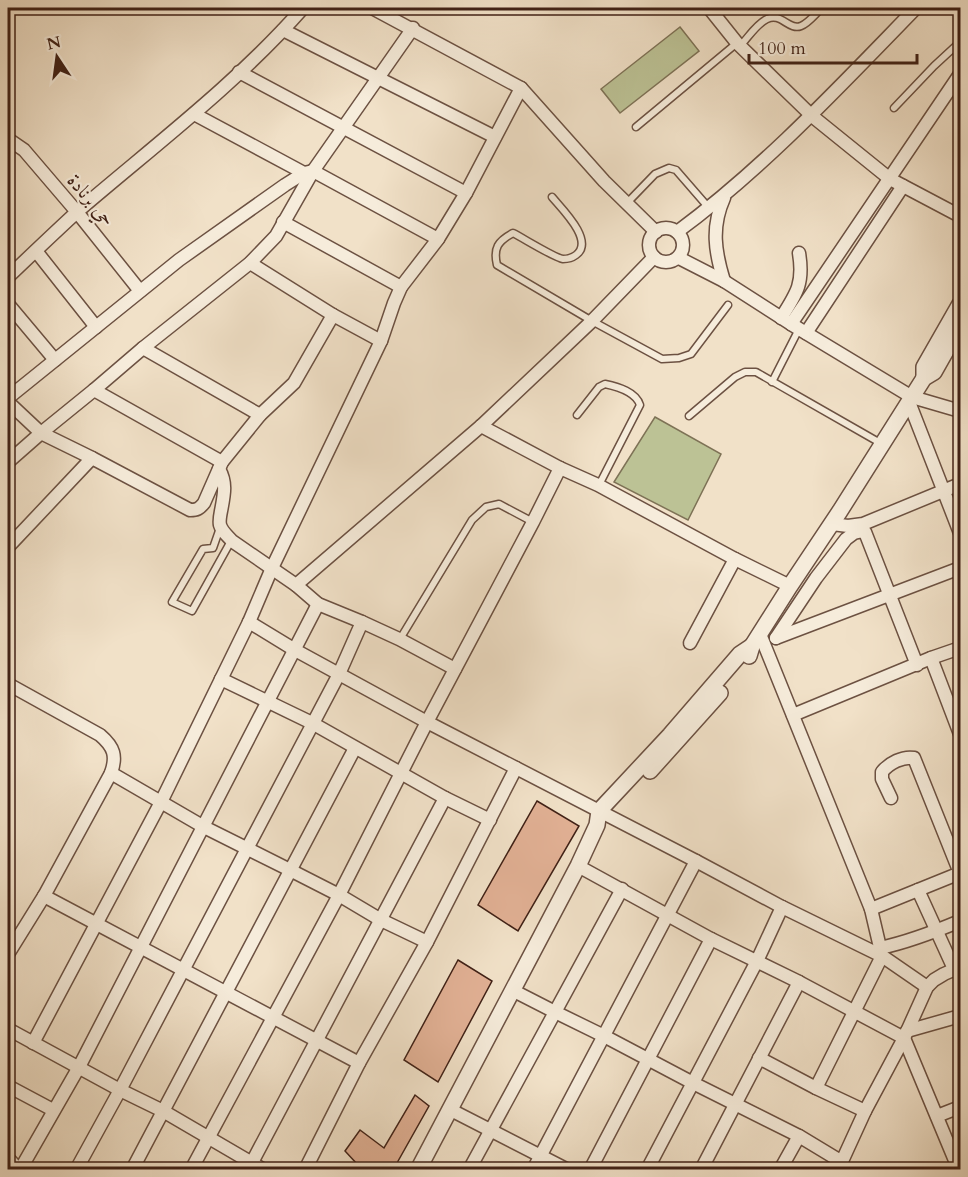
<svg xmlns="http://www.w3.org/2000/svg" width="968" height="1177" viewBox="0 0 968 1177" font-family="Cardo,Amiri,serif">
	<style>
		.green { fill: #bcc295; stroke: #7e7256; stroke-width: 1.5 }
		.building { fill: #e1b094; stroke: #402116; stroke-width: 1.5 }
		.lines { fill: none; stroke-linecap: round; stroke-linejoin: round }
		.service-casing { stroke: #6c5142; stroke-width: 9 }
		.minor-casing { stroke: #6c5142; stroke-width: 15 }
		.tertiary-casing { stroke: #6c5142; stroke-width: 18 }
		.service { stroke: #f6ecdb; stroke-width: 6 }
		.minor { stroke: #f6ecdb; stroke-width: 12 }
		.tertiary { stroke: #f6ecdb; stroke-width: 15 }
		.labels { text-anchor: middle; dominant-baseline: central; stroke-width: 4.5; stroke-linejoin: round; paint-order: stroke }
		.street-label { font-size: 20px; fill: #402116; stroke: #f6ecdb }
	</style>
	<rect width="100%" height="100%" fill="#f1e1c8"/>
	<filter id="stains"><feTurbulence type="fractalNoise" baseFrequency=".00333" numOctaves="4"/><feColorMatrix values="0 0 0 0 .2 0 0 0 0 .09 0 0 0 0 .02 0 0 0 .5 -.17"/></filter>
	<radialGradient id="worn" r=".72"><stop offset=".6" stop-color="#630" stop-opacity="0"/><stop offset="1" stop-color="#630" stop-opacity=".3"/></radialGradient>
	<g class="green">
		<path d="M680,27L699,51L620,113L601,89Z"/>
		<path d="M655,417L721,454L688,520L614,482Z"/>
	</g>
	<g class="building">
		<path d="M537,801L579,826L518,931L478,905Z"/>
		<path d="M458,960L492,981L438,1082L404,1060Z"/>
		<path d="M415,1095L429,1106L393,1170L384,1165L380,1170H371L359,1166L345,1151L360,1130L384,1148Z"/>
	</g>
	<g class="lines">
		<defs>
			<g id="service">
				<path d="M740,46C748,38 756,24 767,19C781,12 789,31 801,26C809,23 816,13 822,8"/>
				<path d="M894,108L934,66L960,42"/>
				<path d="M636,127L737,43"/>
				<path d="M552,197C562,209 595,241 576,255C572,258 568,259 563,259C555,258 523,238 513,233C498,241 493,248 497,265L592,321L662,359L679,358L691,354L728,305"/>
				<path d="M627,203L655,174L669,168L676,170L709,208"/>
				<path d="M772,382L799,329"/>
				<path d="M577,415L599,387L605,384C619,387 636,392 640,405L599,485"/>
				<path d="M689,416L735,377L745,372H756L882,444"/>
				<path d="M220,528L213,548L203,549L172,602L192,611L231,541"/>
				<path d="M400,639L472,520L486,507L499,504L533,522"/>
			</g>
			<g id="minor">
				<path d="M372,8L521,88L604,181L656,232"/>
				<path d="M709,8L737,43L812,116L890,179L960,216"/>
				<path d="M283,30L495,137"/>
				<path d="M239,72L466,193"/>
				<path d="M194,114L304,173L313,171L438,239"/>
				<path d="M8,139L24,150L77,212L140,291"/>
				<path d="M283,222L401,287"/>
				<circle cx="666" cy="245" r="17"/>
				<path d="M677,232C765,167 840,86 916,8"/>
				<path d="M36,251L96,327"/>
				<path d="M679,258L724,281L791,324L912,397L960,411"/>
				<path d="M250,263L333,315"/>
				<path d="M8,277C31,255 54,233 78,211C155,145 236,84 303,8"/>
				<path d="M724,281C715,252 711,227 724,198"/>
				<path d="M8,304L55,360"/>
				<path d="M781,318C797,293 804,283 799,253"/>
				<path d="M791,324L960,74"/>
				<path d="M806,333L903,186"/>
				<path d="M143,348L260,415"/>
				<path d="M94,390L222,462"/>
				<path d="M8,398L179,260L285,185L304,173"/>
				<path d="M8,402L41,433L92,458L190,510C197,510 199,509 204,503L222,462L260,415L294,383L333,315L381,341"/>
				<path d="M909,402L960,533"/>
				<path d="M481,426L560,468L598,485L735,559L790,586"/>
				<path d="M8,462L41,433L94,390L143,348L250,263L276,236L313,171L413,28"/>
				<path d="M219,469C227,483 224,495 221,511C220,516 219,521 220,525C222,532 228,536 232,541L296,585L481,426L592,321L654,257"/>
				<path d="M832,524L848,526L863,524L960,484"/>
				<path d="M8,547L92,458"/>
				<path d="M296,585L318,604L362,622L399,639L455,669"/>
				<path d="M249,622L295,650L427,722L696,861L782,907L882,956L927,987"/>
				<path d="M760,634L871,909L882,956L816,1088"/>
				<path d="M776,638L816,578L846,539L854,533L863,531L865,532L917,665"/>
				<path d="M776,638L960,568"/>
				<path d="M690,643L735,559"/>
				<path d="M931,658L960,734"/>
				<path d="M221,679L312,723L445,798L490,820"/>
				<path d="M8,684L100,735C114,747 117,756 111,773L44,896L8,954"/>
				<path d="M793,715L931,658L960,648"/>
				<path d="M111,773L204,827L290,870L339,895L381,920L427,942"/>
				<path d="M891,798L882,779V772C889,763 903,756 914,758L960,873"/>
				<path d="M578,866L711,939L799,982L904,1038L959,1170"/>
				<path d="M918,890L954,969"/>
				<path d="M44,896L359,1063"/>
				<path d="M871,909L960,873"/>
				<path d="M880,948C908,942 934,932 960,921"/>
				<path d="M512,990L555,1012L604,1036L693,1083L799,1136L842,1162"/>
				<path d="M8,1029L120,1090L163,1111L252,1163L264,1170"/>
				<path d="M907,1031L960,1016"/>
				<path d="M33,1043L161,802L249,622L272,568L381,341L394,303L401,287L438,239L466,193L521,88"/>
				<path d="M759,1058L816,1088L865,1111"/>
				<path d="M8,1086L53,1110"/>
				<path d="M449,1109L568,1170"/>
				<path d="M937,1116L960,1107"/>
				<path d="M8,1158L19,1170"/>
				<path d="M20,1170L79,1067L318,604"/>
				<path d="M76,1170L120,1090L339,674L362,622"/>
				<path d="M132,1170L355,748"/>
				<path d="M191,1170L339,895L427,722L533,522L560,468"/>
				<path d="M248,1170L445,798"/>
				<path d="M305,1170L359,1063L427,942L516,768"/>
				<path d="M469,1170L622,889"/>
				<path d="M533,1170L696,861"/>
				<path d="M590,1170L711,939"/>
				<path d="M647,1170L757,961L782,907"/>
				<path d="M701,1170L799,982"/>
				<path d="M780,1170L799,1136"/>
				<path d="M838,1170L865,1111L904,1038L927,987L934,980L944,974L960,967"/>
			</g>
			<g id="tertiary">
				<path d="M924,378V367L960,304"/>
				<path d="M749,656L752,646L790,586L840,511L924,378L934,372L960,326"/>
				<path d="M650,771L720,693"/>
				<path d="M418,1170L578,866L597,825L599,811L670,735L740,654L752,646"/>
			</g>
		</defs>
		<use href="#service" class="service-casing"/>
		<use href="#minor" class="minor-casing"/>
		<use href="#tertiary" class="tertiary-casing"/>
		<use href="#service" class="service"/>
		<use href="#minor" class="minor"/>
		<use href="#tertiary" class="tertiary"/>
	</g>
	<g class="labels">
		<g class="street-label">
			<text transform="translate(91 200) rotate(50)">حي برنادة</text>
		</g>
	</g>
	<rect width="968" height="1177" fill="none" stroke="#f1e1c8" stroke-width="30"/>
	<rect x="9" y="9" width="950" height="1159" fill="none" stroke="#402116" stroke-width="3"/>
	<rect x="15" y="15" width="938" height="1147" fill="none" stroke="#402116" stroke-width="1.5"/>
	<g transform="translate(57 57) rotate(347)" stroke="#f6ecdb" stroke-width="4.5" paint-order="stroke">
	<path d="M0-4.5L10 22L0 15L-10 22Z" fill="#402116"/>
	<text y="-9" font-size="16" font-weight="bold" text-anchor="middle" fill="#402116">N</text>
	</g>
	<path d="M749 54v9h168v-9" fill="none" stroke="#402116" stroke-width="3"/>
	<text x="758" y="54" font-size="18" fill="#402116" stroke="#f6ecdb" stroke-width="4.5" paint-order="stroke">100 m</text>
	<rect width="100%" height="100%" filter="url(#stains)"/>
	<rect width="100%" height="100%" fill="url(#worn)"/>
</svg>
